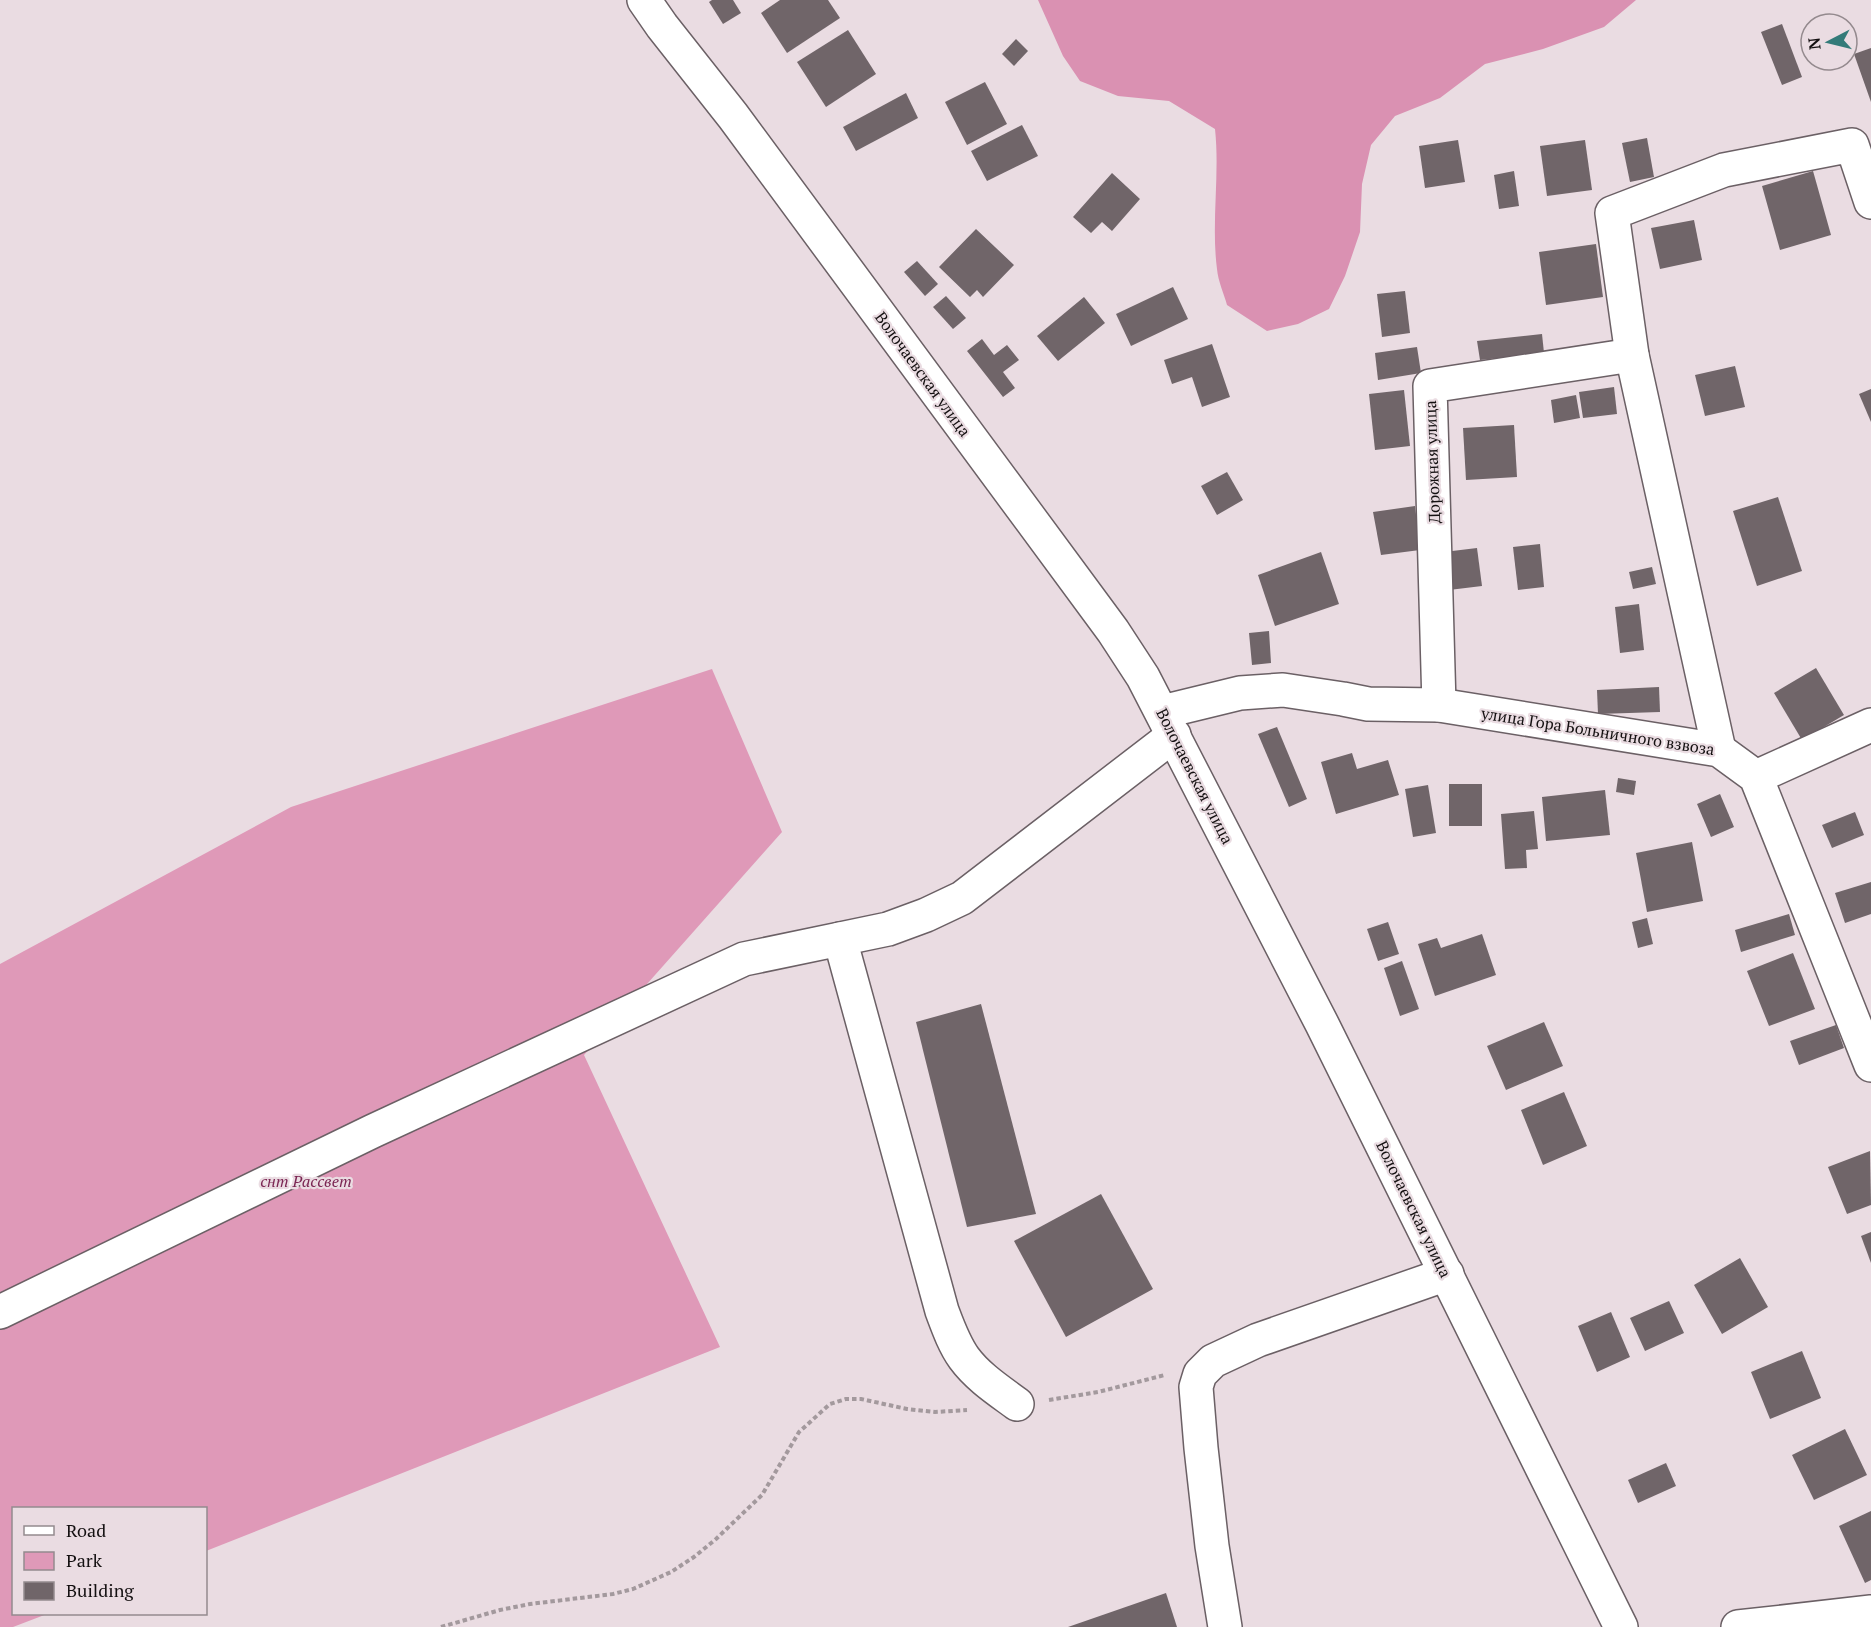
<svg xmlns="http://www.w3.org/2000/svg" width="1871" height="1627" viewBox="0 0 1871 1627" font-family="'PT Serif',serif">
	<style>
		.green { fill: #df99b8 }
		.forest { fill: #da91b2 }
		.building { fill: #706569 }
		.lines { fill: none; stroke-linecap: round; stroke-linejoin: round }
		.minor-casing { stroke: #6b6065; stroke-width: 36 }
		.major-casing { stroke: #6b6065; stroke-width: 36 }
		.path { stroke: #a3999d; stroke-width: 4; stroke-dasharray: 4.5 3; stroke-linecap: butt }
		.minor { stroke: #fff; stroke-width: 33 }
		.major { stroke: #fff; stroke-width: 33 }
		.labels { text-anchor: middle; dominant-baseline: central; stroke-width: 4.5; stroke-linejoin: round; paint-order: stroke }
		.street-label { font-size: 16px; fill: #141011; stroke: #eadce2 }
		.park-label { font-size: 16px; font-style: italic; fill: #7b2653; stroke: #eadce2 }
	</style>
	<rect width="100%" height="100%" fill="#eadce2"/>
	<path class="green" d="M712,669L782,832L584,1055L720,1347L206,1551V1508H14V1614H47L13,1627H0V964L291,807Z"/>
	<path class="forest" d="M1038,0H1636L1604,27L1543,49L1485,64L1440,98L1395,116L1371,145L1362,184L1360,232L1345,276L1329,309L1298,324L1267,331L1227,305C1224,294 1218,281 1217,269C1211,223 1220,175 1215,129L1169,101L1118,96L1080,81L1063,56Z"/>
	<g class="building">
		<path d="M712,0H733L741,13L723,24L709,2Z"/>
		<path d="M780,0H828L840,18L787,53L761,13Z"/>
		<path d="M1782,24L1802,77L1782,85L1761,32Z"/>
		<path d="M848,30L876,74L826,107L797,62Z"/>
		<path d="M1016,39L1028,51L1014,66L1002,54Z"/>
		<path d="M1871,48V102L1854,54Z"/>
		<path d="M985,82L1007,124L967,145L945,102Z"/>
		<path d="M906,93L918,118L856,151L843,127Z"/>
		<path d="M1022,125L1038,156L987,181L971,151Z"/>
		<path d="M1647,138L1654,177L1630,182L1622,143Z"/>
		<path d="M1458,140L1465,182L1425,188L1419,146Z"/>
		<path d="M1585,140L1592,190L1547,196L1540,146Z"/>
		<path d="M1514,171L1519,206L1499,209L1494,175Z"/>
		<path d="M1813,171L1831,235L1780,250L1762,186Z"/>
		<path d="M1112,173L1140,199L1112,231L1102,222L1091,233L1073,217Z"/>
		<path d="M1694,220L1702,260L1660,269L1651,228Z"/>
		<path d="M976,229L1014,265L983,297L977,290L970,297L939,267Z"/>
		<path d="M1596,244L1603,297L1546,305L1539,252Z"/>
		<path d="M917,261L938,284L925,296L904,272Z"/>
		<path d="M1173,287L1188,319L1131,346L1116,314Z"/>
		<path d="M1405,291L1410,333L1382,337L1377,294Z"/>
		<path d="M946,296L966,318L953,329L933,307Z"/>
		<path d="M1084,297L1105,323L1058,361L1037,336Z"/>
		<path d="M1542,334L1544,353L1480,360L1477,341Z"/>
		<path d="M982,339L994,355L1007,345L1019,360L1003,372L1015,388L1003,397L967,351Z"/>
		<path d="M1212,344L1230,397L1202,407L1192,377L1172,384L1164,360Z"/>
		<path d="M1417,347L1421,373L1378,380L1375,353Z"/>
		<path d="M1735,366L1745,407L1705,416L1695,375Z"/>
		<path d="M1614,387L1617,414L1583,418L1579,392Z"/>
		<path d="M1871,389V422L1859,394Z"/>
		<path d="M1404,390L1410,446L1375,450L1369,394Z"/>
		<path d="M1576,395L1580,418L1554,423L1551,400Z"/>
		<path d="M1514,425L1517,477L1466,480L1463,428Z"/>
		<path d="M1227,472L1243,500L1217,515L1201,486Z"/>
		<path d="M1778,497L1802,571L1757,586L1733,511Z"/>
		<path d="M1415,506L1420,550L1381,555L1373,512Z"/>
		<path d="M1540,544L1544,587L1518,590L1513,547Z"/>
		<path d="M1477,548L1482,586L1449,590L1444,552Z"/>
		<path d="M1321,552L1339,604L1275,626L1258,575Z"/>
		<path d="M1652,567L1656,584L1633,589L1629,572Z"/>
		<path d="M1639,604L1644,650L1620,653L1615,607Z"/>
		<path d="M1269,631L1271,663L1252,665L1249,633Z"/>
		<path d="M1816,668L1844,715L1802,740L1774,693Z"/>
		<path d="M1659,687L1660,712L1598,714L1597,690Z"/>
		<path d="M1277,727L1307,799L1289,807L1258,734Z"/>
		<path d="M1352,753L1357,769L1388,760L1399,795L1336,814L1321,762Z"/>
		<path d="M1618,778L1636,781L1634,795L1616,792Z"/>
		<rect x="1449" y="784" width="33" height="42"/>
		<path d="M1428,785L1436,833L1413,837L1405,789Z"/>
		<path d="M1605,790L1610,835L1546,841L1542,797Z"/>
		<path d="M1720,794L1734,827L1711,837L1697,804Z"/>
		<path d="M1534,811L1538,849L1526,850L1527,868L1505,869L1501,814Z"/>
		<path d="M1855,812L1864,835L1832,848L1822,825Z"/>
		<path d="M1692,842L1703,901L1647,912L1636,853Z"/>
		<path d="M1871,882V914L1845,923L1835,893Z"/>
		<path d="M1789,914L1795,935L1741,952L1735,930Z"/>
		<path d="M1647,918L1653,944L1638,948L1632,922Z"/>
		<path d="M1388,922L1399,954L1378,961L1367,929Z"/>
		<path d="M1482,934L1496,975L1435,996L1418,944L1437,938L1441,948Z"/>
		<path d="M1793,953L1815,1009L1769,1026L1747,971Z"/>
		<path d="M1402,961L1419,1009L1400,1016L1384,968Z"/>
		<path d="M981,1004L1036,1214L967,1227L916,1022Z"/>
		<path d="M1544,1022L1563,1066L1506,1090L1487,1046Z"/>
		<path d="M1836,1025L1844,1048L1799,1065L1790,1041Z"/>
		<path d="M1564,1092L1587,1146L1543,1165L1521,1110Z"/>
		<path d="M1870,1151L1871,1205L1847,1214L1828,1167Z"/>
		<path d="M1101,1194L1153,1289L1066,1337L1014,1241Z"/>
		<path d="M1871,1232V1263L1861,1236Z"/>
		<path d="M1740,1258L1768,1307L1722,1334L1694,1285Z"/>
		<path d="M1669,1301L1684,1333L1645,1351L1630,1318Z"/>
		<path d="M1611,1312L1630,1357L1597,1372L1578,1326Z"/>
		<path d="M1802,1351L1821,1398L1770,1419L1751,1372Z"/>
		<path d="M1845,1429L1867,1475L1814,1500L1792,1455Z"/>
		<path d="M1666,1463L1676,1486L1638,1503L1628,1480Z"/>
		<path d="M1871,1511V1580L1865,1583L1839,1526Z"/>
		<path d="M1166,1593L1177,1627H1068Z"/>
	</g>
	<g class="lines">
		<defs>
			<g id="minor">
				<path d="M1439,705L1430,386L1632,355"/>
				<path d="M1162,712L1240,693L1283,690L1343,699L1368,704L1439,705L1719,750L1756,777L1871,1065"/>
				<path d="M1719,750L1632,355L1612,213L1724,170L1852,145L1871,202"/>
				<path d="M1756,777L1871,725"/>
				<path d="M840,939L942,1311C948,1327 954,1344 964,1358C978,1377 998,1390 1017,1404"/>
				<path d="M0,1312L373,1131L744,959L888,929L926,915L962,898L1174,735"/>
				<path d="M1225,1627L1212,1546L1201,1448L1196,1387L1200,1374L1213,1361L1258,1340L1447,1274"/>
				<path d="M1738,1627L1871,1612"/>
			</g>
			<path id="major" d="M644,0L662,26L733,116L1113,631L1143,677L1322,1024L1621,1627"/>
		</defs>
		<use href="#minor" class="minor-casing"/>
		<use href="#major" class="major-casing"/>
		<g class="path">
			<path d="M1049,1400L1098,1392L1165,1375"/>
			<path d="M441,1627L500,1610L530,1604L613,1594L633,1589L671,1572L694,1557L716,1539L762,1495L799,1432L830,1404L846,1399H861L907,1409L935,1412L967,1410"/>
		</g>
		<use href="#minor" class="minor"/>
		<use href="#major" class="major"/>
	</g>
	<g class="labels">
		<g class="street-label">
			<text transform="translate(923 374) rotate(54)">Волочаевская улица</text>
			<text transform="translate(1432 462) rotate(-92)">Дорожная улица</text>
			<text transform="translate(1598 731) rotate(9)">улица Гора Больничного взвоза</text>
			<text transform="translate(1195 776) rotate(63)">Волочаевская улица</text>
			<text transform="translate(1414 1209) rotate(64)">Волочаевская улица</text>
		</g>
		<g class="park-label">
			<text x="306" y="1181">снт Рассвет</text>
		</g>
	</g>
	<rect x="12" y="1507" width="195" height="108" fill="#eadce2" stroke="#948a8e" stroke-width="1.5"/>
	<rect x="24" y="1526" width="30" height="9" fill="#ffffff" stroke="#948a8e" stroke-width="1.5"/>
	<text x="66" y="1537" font-size="18" fill="#141011">Road</text>
	<rect x="24" y="1552" width="30" height="18" fill="#df99b8" stroke="#948a8e" stroke-width="1.5"/>
	<text x="66" y="1567" font-size="18" fill="#141011">Park</text>
	<rect x="24" y="1582" width="30" height="18" fill="#706569" stroke="#948a8e" stroke-width="1.5"/>
	<text x="66" y="1597" font-size="18" fill="#141011">Building</text>
	<g transform="translate(1829 42) rotate(263)"><circle r="28" fill="#eadce2" stroke="#948a8e" stroke-width="1.5"/>
	<path d="M0-4.5L10 22L0 15L-10 22Z" fill="#337b79"/>
	<text y="-9" font-size="16" font-weight="bold" text-anchor="middle" fill="#141011">N</text>
	</g>
</svg>
